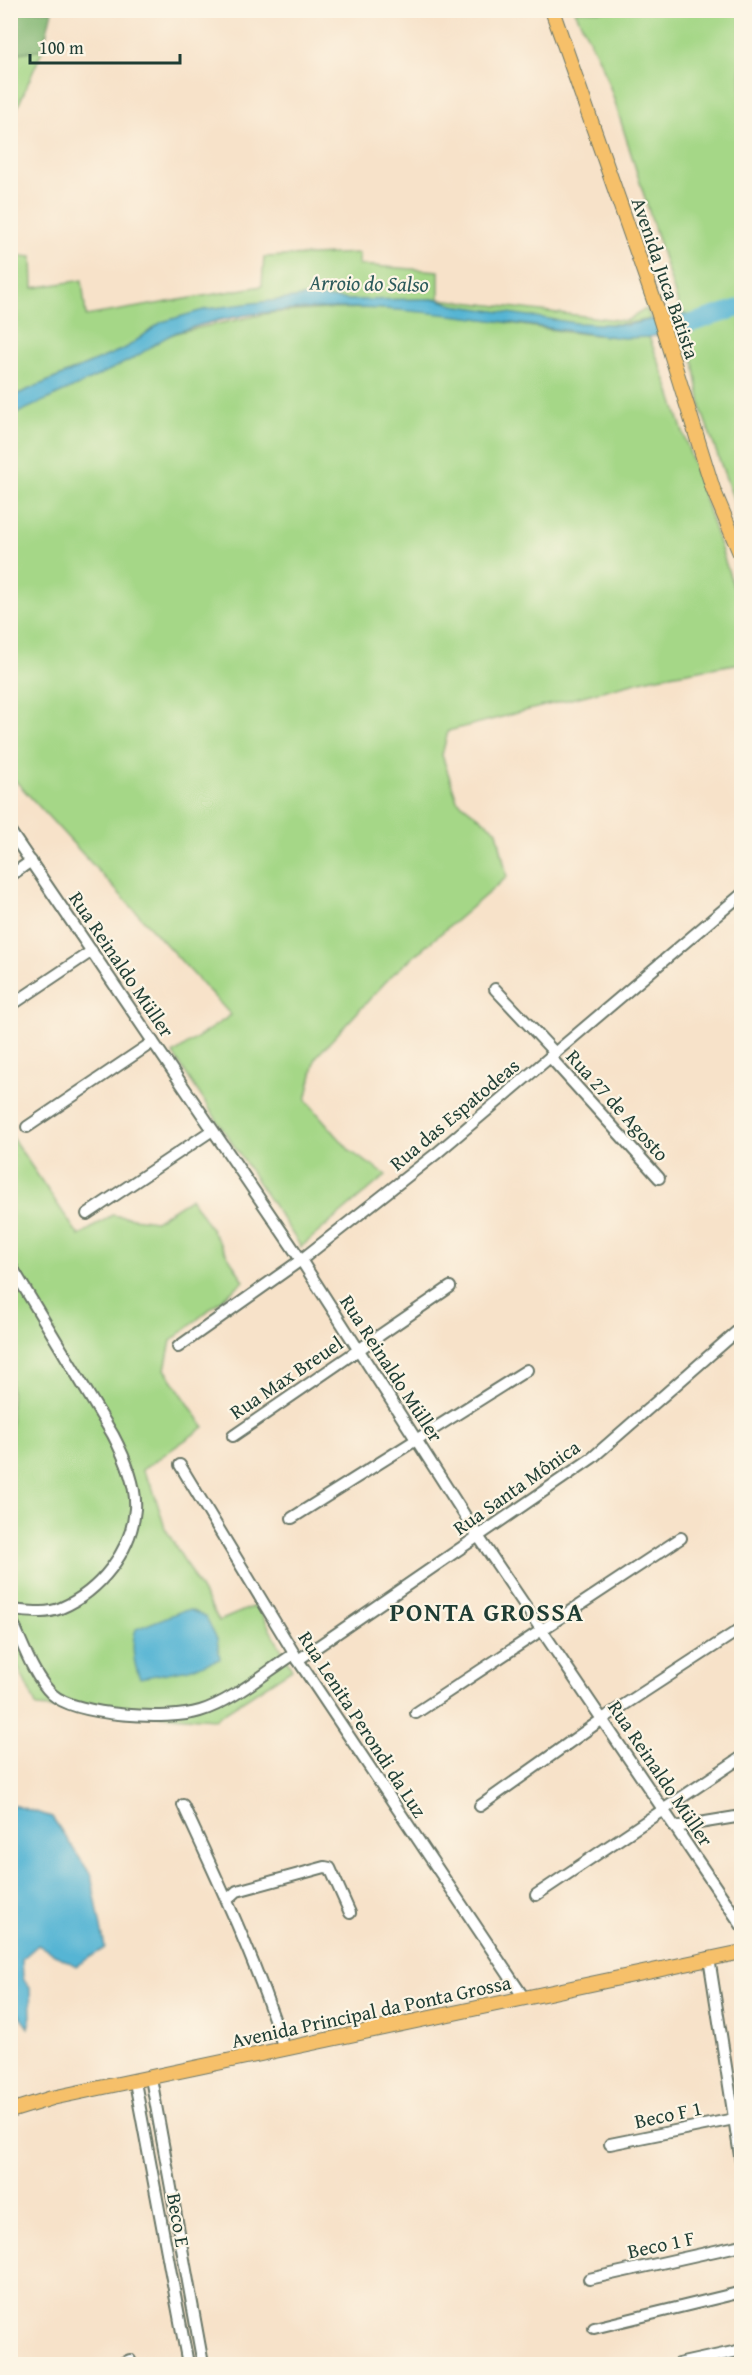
<svg xmlns="http://www.w3.org/2000/svg" width="752" height="2375" viewBox="0 0 752 2375" font-family="'Gentium Book Plus',serif">
	<style>
		.green { fill: #a5d787; stroke: #628a5e; stroke-width: 1.5 }
		.forest { fill: #84b874; stroke: #527a54; stroke-width: 1.5 }
		.water { fill: #56b5d4; stroke: #3a7984; stroke-width: 1.5 }
		.lines { fill: none; stroke-linecap: round; stroke-linejoin: round }
		.river { stroke: #56b5d4; stroke-width: 18 }
		.minor-casing { stroke: #6b7768; stroke-width: 14 }
		.major-casing { stroke: #6b7768; stroke-width: 16 }
		.minor { stroke: #fff; stroke-width: 10 }
		.major { stroke: #f6c06b; stroke-width: 14 }
		.labels { text-anchor: middle; dominant-baseline: central; stroke-width: 4.5; stroke-linejoin: round; paint-order: stroke }
		.street-label { font-size: 20px; fill: #1f3d34; stroke: #fcf5e5 }
		.water-label { font-size: 21px; font-style: italic; fill: #2d5b5c; stroke: #fcf5e5 }
		.district-label { font-size: 26px; font-weight: bold; letter-spacing: 1.5px; fill: #1f3d34; stroke: #fcf5e5 }
	</style>
	<rect width="100%" height="100%" fill="#fcf5e5"/>
	<filter id="ink" filterUnits="userSpaceOnUse"><feTurbulence type="fractalNoise" baseFrequency=".0167" numOctaves="2"/><feDisplacementMap in="SourceGraphic" scale="12" xChannelSelector="R" yChannelSelector="G"/><feConvolveMatrix kernelMatrix="1 2 1 2 8 2 1 2 1" color-interpolation-filters="sRGB"/></filter>
	<filter id="wash" filterUnits="userSpaceOnUse"><feTurbulence type="fractalNoise" baseFrequency=".008" numOctaves="4" result="noise"/><feDisplacementMap in="SourceGraphic" scale="24" xChannelSelector="R" yChannelSelector="G"/><feGaussianBlur stdDeviation="1.35" result="paint"/><feColorMatrix in="noise" values="0 0 0 0 0 0 0 0 0 0 0 0 0 0 0 0 0 1.4 0 .05"/><feComposite in="paint" operator="in"/></filter>
	<g filter="url(#wash)">
		<rect width="100%" height="100%" fill="#f7e2c9"/>
		<g class="green">
			<path d="M575,11H741V520L702,412L694,363L680,331L697,327L701,316L683,314L679,307L612,93L602,65Z"/>
			<path d="M43,49L11,122V54Z"/>
			<path d="M359,253V265L439,271V299L626,321L646,309L651,319C588,334 516,315 453,305L438,299L350,300L309,296L162,322L126,348L11,397L10,255L32,257L33,288L82,280L86,316L262,286L264,257Z"/>
			<path d="M328,309C355,309 383,307 411,309C490,316 569,339 649,337L666,380L737,598L741,617V663L652,678L448,731L442,755L457,800L497,831L507,877L392,975L316,1057L306,1100L350,1151L386,1175L301,1247L173,1054L231,1015L11,776V416L132,358L157,340L179,332L270,313Z"/>
			<path d="M11,1136L79,1236L112,1215L155,1221L191,1198L244,1281L171,1341L165,1369L204,1427L142,1470L152,1486L165,1528L219,1621L257,1605L292,1669L215,1719L37,1707L11,1652Z"/>
		</g>
		<path class="forest" d="M11,10L52,11L43,49L11,54Z"/>
		<g class="water">
			<path d="M309,296L350,300L438,299L453,305L576,323L627,325L671,315L701,316L697,327L649,337L624,338C478,321 322,283 177,332C159,339 147,351 130,360C91,380 50,398 11,416V397L126,348L162,322L207,309Z"/>
			<path d="M190,1610L206,1617L217,1639L220,1659L189,1669L140,1678C133,1664 131,1643 136,1629L182,1611Z"/>
			<path d="M10,1804L52,1817L91,1875L105,1948L76,1966L38,1945L22,1959L23,1978L30,1988L31,2016L28,2028L11,2003Z"/>
		</g>
		<g class="lines">
			<path class="river" d="M679,327L742,307"/>
		</g>
	</g>
	<g filter="url(#ink)">
		<g class="lines">
			<defs>
				<g id="minor">
					<path d="M10,831L301,1260L478,1536L742,1926"/>
					<path d="M10,876L31,861"/>
					<path d="M495,989L555,1053"/>
					<path d="M10,1006L92,951"/>
					<path d="M550,1057L659,1178"/>
					<path d="M27,1127L153,1042"/>
					<path d="M87,1214L211,1131"/>
					<path d="M10,1264L113,1435C124,1456 137,1485 135,1509C132,1551 99,1592 61,1608C45,1615 27,1611 10,1610"/>
					<path d="M178,1347L301,1260L437,1153L742,894"/>
					<path d="M233,1436L450,1287"/>
					<path d="M180,1465L298,1660L524,1998"/>
					<path d="M292,1518L527,1370"/>
					<path d="M10,1617C22,1641 32,1675 52,1694C76,1716 169,1721 200,1711C231,1702 266,1672 294,1654"/>
					<path d="M298,1660L592,1458L742,1327"/>
					<path d="M416,1713L681,1538"/>
					<path d="M183,1805C220,1885 258,1965 284,2049"/>
					<path d="M480,1806L604,1718L742,1628"/>
					<path d="M675,1827L742,1816"/>
					<path d="M536,1895L742,1757"/>
					<path d="M227,1900L237,1891L325,1867L330,1868L350,1913"/>
					<path d="M709,1958L742,2169"/>
					<path d="M151,2078L203,2364"/>
					<path d="M135,2082L188,2364"/>
					<path d="M610,2144L734,2119"/>
					<path d="M589,2279L742,2245"/>
					<path d="M594,2328L742,2292"/>
					<path d="M121,2364L130,2360"/>
					<path d="M678,2364L742,2350"/>
				</g>
				<g id="major">
					<path d="M552,10L658,312L713,489L742,558"/>
					<path d="M10,2111L52,2098L742,1952"/>
				</g>
			</defs>
			<use href="#minor" class="minor-casing"/>
			<use href="#major" class="major-casing"/>
			<use href="#minor" class="minor"/>
			<use href="#major" class="major"/>
		</g>
	</g>
	<g class="labels">
		<g class="street-label">
			<text transform="translate(666 278) rotate(71)">Avenida Juca Batista</text>
			<text transform="translate(122 964) rotate(56)">Rua Reinaldo Müller</text>
			<text transform="translate(618 1105) rotate(48)">Rua 27 de Agosto</text>
			<text transform="translate(454 1114) rotate(-40)">Rua das Espatodeas</text>
			<text transform="translate(392 1368) rotate(57)">Rua Reinaldo Müller</text>
			<text transform="translate(286 1377) rotate(-34)">Rua Max Breuel</text>
			<text transform="translate(516 1487) rotate(-35)">Rua Santa Mônica</text>
			<text transform="translate(363 1724) rotate(57)">Rua Lenita Perondi da Luz</text>
			<text transform="translate(661 1773) rotate(56)">Rua Reinaldo Müller</text>
			<text transform="translate(371 2011) rotate(-12)">Avenida Principal da Ponta Grossa</text>
			<text transform="translate(668 2114) rotate(-12)">Beco F 1</text>
			<text transform="translate(179 2220) rotate(80)">Beco E</text>
			<text transform="translate(661 2244) rotate(-12)">Beco 1 F</text>
		</g>
		<g class="water-label">
			<text transform="translate(369 283) rotate(1)">Arroio do Salso</text>
		</g>
		<g class="district-label">
			<text x="487" y="1611">PONTA GROSSA</text>
		</g>
	</g>
	<rect width="752" height="2375" fill="none" stroke="#fcf5e5" stroke-width="36"/>
	<path d="M30 54v9h150v-9" fill="none" stroke="#1f3d34" stroke-width="3"/>
	<text x="39" y="54" font-size="18" fill="#1f3d34" stroke="#fcf5e5" stroke-width="4.5" paint-order="stroke">100 m</text>
</svg>
